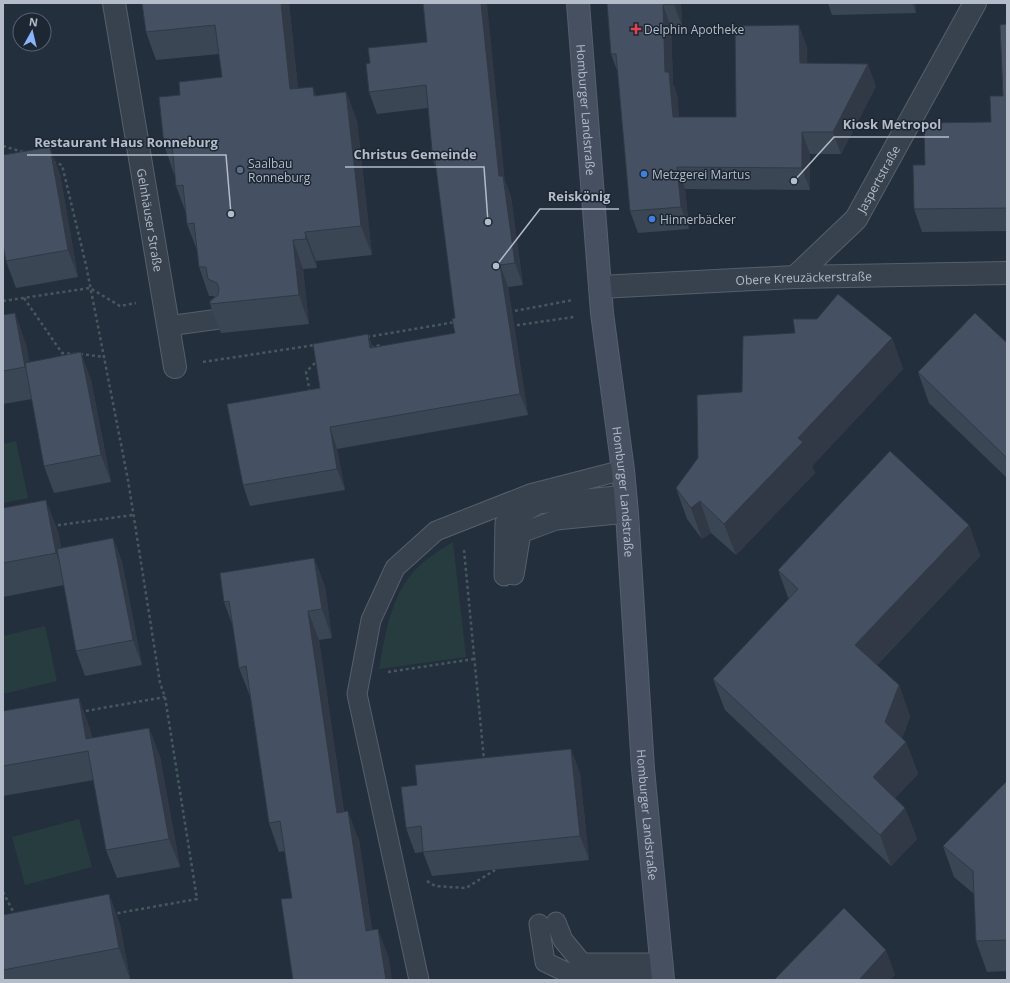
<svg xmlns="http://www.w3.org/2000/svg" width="1010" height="983" viewBox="0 0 1010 983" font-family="'Open Sans',sans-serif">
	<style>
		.green { fill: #263c3f }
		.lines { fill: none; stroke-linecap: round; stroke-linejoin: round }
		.lane-casing { stroke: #565f6c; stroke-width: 21 }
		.street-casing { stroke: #565f6c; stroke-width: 24 }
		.secondary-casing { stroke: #565f6c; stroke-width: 24 }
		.path { stroke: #44595c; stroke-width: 2.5; stroke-dasharray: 3 3; stroke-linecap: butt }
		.lane { stroke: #38414e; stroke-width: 19 }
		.street { stroke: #38414e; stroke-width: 22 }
		.secondary { stroke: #465061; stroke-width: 22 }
		.wall { fill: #3b4654 }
		.shaded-wall { fill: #303945 }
		.building { fill: #455162; stroke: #303945 }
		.health-dot { fill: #e0444e; stroke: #1d2633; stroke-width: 1.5 }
		.service-dot { fill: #5c6f8a; stroke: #1d2633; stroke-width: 1.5 }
		.shop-dot { fill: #3f7fe0; stroke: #1d2633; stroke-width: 1.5 }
		.labels { text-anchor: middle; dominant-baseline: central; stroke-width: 3; stroke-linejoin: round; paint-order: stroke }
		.poi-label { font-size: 12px; fill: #b4bcc9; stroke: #1d2633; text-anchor: start }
		.street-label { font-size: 12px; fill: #b4bcc9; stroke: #1d2633 }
		.leader { fill: none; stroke: #b4bcc9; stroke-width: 1.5 }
		.callout-dot { fill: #b4bcc9; stroke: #1d2633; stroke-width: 1.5 }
		.callout-label { font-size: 13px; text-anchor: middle; font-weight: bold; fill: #b4bcc9; stroke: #1d2633; stroke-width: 3; stroke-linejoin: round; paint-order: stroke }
	</style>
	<rect width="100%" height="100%" fill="#242f3e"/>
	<g class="green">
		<path d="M16,441L28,498L3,503V444Z"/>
		<path d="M453,542L466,657L379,669C386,630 392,587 425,561C433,554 443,548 453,542Z"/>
		<path d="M45,626L57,681L3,694V636Z"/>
		<path d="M79,819L92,867L25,885L12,837Z"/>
	</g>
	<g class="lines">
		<defs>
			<g id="lane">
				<path d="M168,326L219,319"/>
				<path d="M514,575L521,533L556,520L627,513"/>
				<path d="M504,576L505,523L538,504L625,495"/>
				<path d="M556,922L563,940L582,963H663"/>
				<path d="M539,924L545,962L570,974L663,978"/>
				<path d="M419,980L357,694L371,620L395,568L436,531L530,494L623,470"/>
			</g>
			<g id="street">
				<path id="s1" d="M114,3L175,367"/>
				<path id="s2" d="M795,277L856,219L975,3"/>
				<path id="s3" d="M600,287L795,277L1007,273"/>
			</g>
			<g id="secondary">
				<path id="s4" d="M578,3L602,313L623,470L627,513L643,769L663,980"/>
			</g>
		</defs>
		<use href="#lane" class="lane-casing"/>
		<use href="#street" class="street-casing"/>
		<use href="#secondary" class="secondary-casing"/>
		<g class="path">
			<path d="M3,146L23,152"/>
			<path d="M53,162L62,165L86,265L128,480L160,683L165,697L197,899L113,914"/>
			<path d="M24,298L62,353L75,354"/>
			<path d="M3,301L90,288L120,306L136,303"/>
			<path d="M509,312L573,300"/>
			<path d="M511,326L574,317"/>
			<path d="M367,337L455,322"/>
			<path d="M371,348L380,345L384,347"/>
			<path d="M80,354L105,357"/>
			<path d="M203,362L315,345"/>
			<path d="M310,392L306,372L318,360"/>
			<path d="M52,526L133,515"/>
			<path d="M464,550L484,760"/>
			<path d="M388,672L474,659"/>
			<path d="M80,712L165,697"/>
			<path d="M427,881L435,886L466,888L495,870"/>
			<path d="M3,892L15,915"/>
		</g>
		<use href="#lane" class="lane"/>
		<use href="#street" class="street"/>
		<use href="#secondary" class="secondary"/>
	</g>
	<g class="wall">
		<path d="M142,3H289L298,89L316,96L346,92L357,121L372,255L316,261L317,268L303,269L309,324L221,333L210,304L214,298V296H209L199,267L197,250L187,224L186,213L176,186L175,174H174L164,145L180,95L222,77L219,54L156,60L146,32Z"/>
		<path d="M607,3H681L682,26L671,27L673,84L677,94L679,117H736L807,47V63L876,86L841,154H810V190L685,189L689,229L638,233L630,211L618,73L611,54Z"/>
		<path d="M828,3H916V13L832,15Z"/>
		<path d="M1007,24V231L922,232L914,209L925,165L991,122L1003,96Z"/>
		<path d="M427,42L505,181L511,197L523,285L508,287L528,415L337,449L345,490L250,506L243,485L320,388L373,348L455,333V318L437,171L433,161L428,108L377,114L369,92L370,63Z"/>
		<path d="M60,174L78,277L16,288L6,261Z"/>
		<path d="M3,315L26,344L29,362L91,380L111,482L54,493L44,466L32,399L3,404Z"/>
		<path d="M892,338L903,369L812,466L815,473L736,555L711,533L702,539L687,519L676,488L698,458L742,392Z"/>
		<path d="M1007,343V478L929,403L918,372Z"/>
		<path d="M3,508L58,531L61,548L113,538L122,562L142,665L85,676L76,651L64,585L3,597Z"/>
		<path d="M969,525L980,556L877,665L899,685L910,717L902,738L906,742L918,774L895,798L905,808L917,839L891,866L725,710L713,679L789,600L778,570Z"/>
		<path d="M314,558L325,587L332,638L319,640L344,812L359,840L372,930L389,958L292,898L285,851L279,852L269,823L250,696L239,668L233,626L224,602Z"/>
		<path d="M3,711L89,726L92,738L149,728L160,757L180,867L117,878L106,850L94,780L3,796Z"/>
		<path d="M571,749L580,774L589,860L432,876L423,852L415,853L406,828L417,785Z"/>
		<path d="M1007,781V971L987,972L976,941L974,894L954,877L943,846Z"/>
		<path d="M109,894L120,925L130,979L124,980H3V915Z"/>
	</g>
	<g class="shaded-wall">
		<path d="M281,3H289L301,118L290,89Z"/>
		<path d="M481,3H487L505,181L511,197L523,285L515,263L499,176Z"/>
		<path d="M674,3H681L682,26L674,4Z"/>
		<path d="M912,3H916V13Z"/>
		<path d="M663,5L671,27L673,84L677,94L681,139L673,117L665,72Z"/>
		<path d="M799,25L807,47L808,85L800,63Z"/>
		<path d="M868,64L876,86L841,154L833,132Z"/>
		<path d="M313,87L323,116L314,96Z"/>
		<path d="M346,92L357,121L372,255L361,226Z"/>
		<path d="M802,132L810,154V190L802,168Z"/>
		<path d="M50,147L60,174L78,277L68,250Z"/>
		<path d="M677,167L685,189L689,229L681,207Z"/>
		<path d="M305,232L316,261L317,268L306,239Z"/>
		<path d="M293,240L303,269L309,324L299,295Z"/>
		<path d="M500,265L508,287L528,415L520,394Z"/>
		<path d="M15,313L26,344L36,398L25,367Z"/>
		<path d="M368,334L376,355L370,348Z"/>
		<path d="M892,338L903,369L812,466L815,473L736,555L724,524L798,438Z"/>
		<path d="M81,352L91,380L111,482L101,455Z"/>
		<path d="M330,427L337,449L345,490L337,469Z"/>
		<path d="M46,500L58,531L67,584L56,553Z"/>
		<path d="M700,501L711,533L702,539L691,508Z"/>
		<path d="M969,525L980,556L866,676L855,645Z"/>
		<path d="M113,538L122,562L142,665L133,640Z"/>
		<path d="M314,558L325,587L332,638L322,609Z"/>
		<path d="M308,611L319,640L348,842L337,813Z"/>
		<path d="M899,685L910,717L896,753L885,722Z"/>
		<path d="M79,698L89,726L97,768L86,739Z"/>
		<path d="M149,728L160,757L180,867L169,839Z"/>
		<path d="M906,742L918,774L884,809L873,777Z"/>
		<path d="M571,749L580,774L589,860L580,836Z"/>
		<path d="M905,808L917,839L891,866L880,835Z"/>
		<path d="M348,811L359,840L376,960L366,931Z"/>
		<path d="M109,894L120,925L130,979L119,948Z"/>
		<path d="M378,929L389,958L392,980H386Z"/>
		<path d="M886,950L895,975L890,980H859Z"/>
	</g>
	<g class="building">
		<path d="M142,3H281L290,89L313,87L314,96L346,92L361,226L305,232L306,239L293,240L299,295L210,304V301L218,295L219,288L217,283L208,279L206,267H199L194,223L187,224L183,185L176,186L172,145H164L159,97L180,95L179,82L222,77L215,25L146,32Z"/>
		<path d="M423,3H481L499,176H503L515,263L500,265L520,394L330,427L337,469L243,485L227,404L320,388L313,344L368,334L370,348L455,333L452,319L455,318L435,160L433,161L426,85L369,92L366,64L370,63L368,48L427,42Z"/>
		<path d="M607,3H674V4L663,5L665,72H669L673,117H736L735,26L799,25L800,63L868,64L833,132H802V168L677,167L681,207L630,211L616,54H611Z"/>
		<path d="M1007,24V208L914,209L913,165H925L924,123L991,122L990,96H1003L1000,25Z"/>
		<path d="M50,147L68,250L6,261L3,245V155Z"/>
		<path d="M838,294L892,338L798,438L803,442L724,524L700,501L691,508L676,488L698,458L697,395L742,392L743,336L795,333L793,319H817Z"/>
		<path d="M15,313L25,367L3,371V315Z"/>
		<path d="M975,313L1007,343V458L918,372Z"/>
		<path d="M81,352L101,455L44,466L25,363Z"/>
		<path d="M890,451L969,525L855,645L899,685L885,722L906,742L873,777L905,808L880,835L713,679L798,589L778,570Z"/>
		<path d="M46,500L56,553L3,563V508Z"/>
		<path d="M113,538L133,640L76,651L57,549Z"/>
		<path d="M314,558L322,609L308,611L337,813L348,811L366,931L378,929L386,980H293L281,899L292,898L280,821L269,823L246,666L239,668L229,601L224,602L220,573Z"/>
		<path d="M79,698L86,739L149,728L169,839L106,850L88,751L3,766V711Z"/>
		<path d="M571,749L580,836L423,852L421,826L406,828L401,787L417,785L415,765Z"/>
		<path d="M1007,781V940L976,941L973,871L943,846Z"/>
		<path d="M109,894L119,948L3,970V915Z"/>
		<path d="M844,908L886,950L859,980H774Z"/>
	</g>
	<path class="health-dot" d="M634 23h4v4h4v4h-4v4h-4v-4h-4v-4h4z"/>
	<circle class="service-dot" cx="240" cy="170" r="4"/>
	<g class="shop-dot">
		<circle cx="644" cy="174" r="4"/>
		<circle cx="652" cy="219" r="4"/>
	</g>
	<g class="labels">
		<g class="poi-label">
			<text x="644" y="29">Delphin Apotheke</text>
			<text x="248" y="163">Saalbau<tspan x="248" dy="14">Ronneburg</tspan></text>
			<text x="652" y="174">Metzgerei Martus</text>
			<text x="660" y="219">Hinnerbäcker</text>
		</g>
		<g class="street-label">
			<text stroke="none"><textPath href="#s4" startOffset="107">Homburger Landstraße</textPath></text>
			<text stroke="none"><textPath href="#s2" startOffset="130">Jaspertstraße</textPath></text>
			<text stroke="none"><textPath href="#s1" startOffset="220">Gelnhäuser Straße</textPath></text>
			<text stroke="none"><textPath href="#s3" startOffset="204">Obere Kreuzäckerstraße</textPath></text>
			<text stroke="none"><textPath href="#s4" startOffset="491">Homburger Landstraße</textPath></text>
			<text stroke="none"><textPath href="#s4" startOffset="815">Homburger Landstraße</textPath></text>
		</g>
	</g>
	<path class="leader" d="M794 181L834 137H949M231 214L226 155H27M488 222L484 167H345M496 266L540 209H619"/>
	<g class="callout-dot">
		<circle cx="794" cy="181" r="4"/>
		<circle cx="231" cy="214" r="4"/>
		<circle cx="488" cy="222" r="4"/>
		<circle cx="496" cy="266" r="4"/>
	</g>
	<g class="callout-label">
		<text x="892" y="129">Kiosk Metropol</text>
		<text x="126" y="147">Restaurant Haus Ronneburg</text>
		<text x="415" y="159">Christus Gemeinde</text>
		<text x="579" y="201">Reiskönig</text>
	</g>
	<rect width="1010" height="983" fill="none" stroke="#b4bcc9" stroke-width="8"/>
	<g transform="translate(32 32) rotate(8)"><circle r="19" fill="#1d2633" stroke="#59626f"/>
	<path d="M0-3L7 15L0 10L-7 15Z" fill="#8ab4f8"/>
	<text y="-6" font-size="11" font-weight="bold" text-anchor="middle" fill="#b4bcc9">N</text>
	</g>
</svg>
